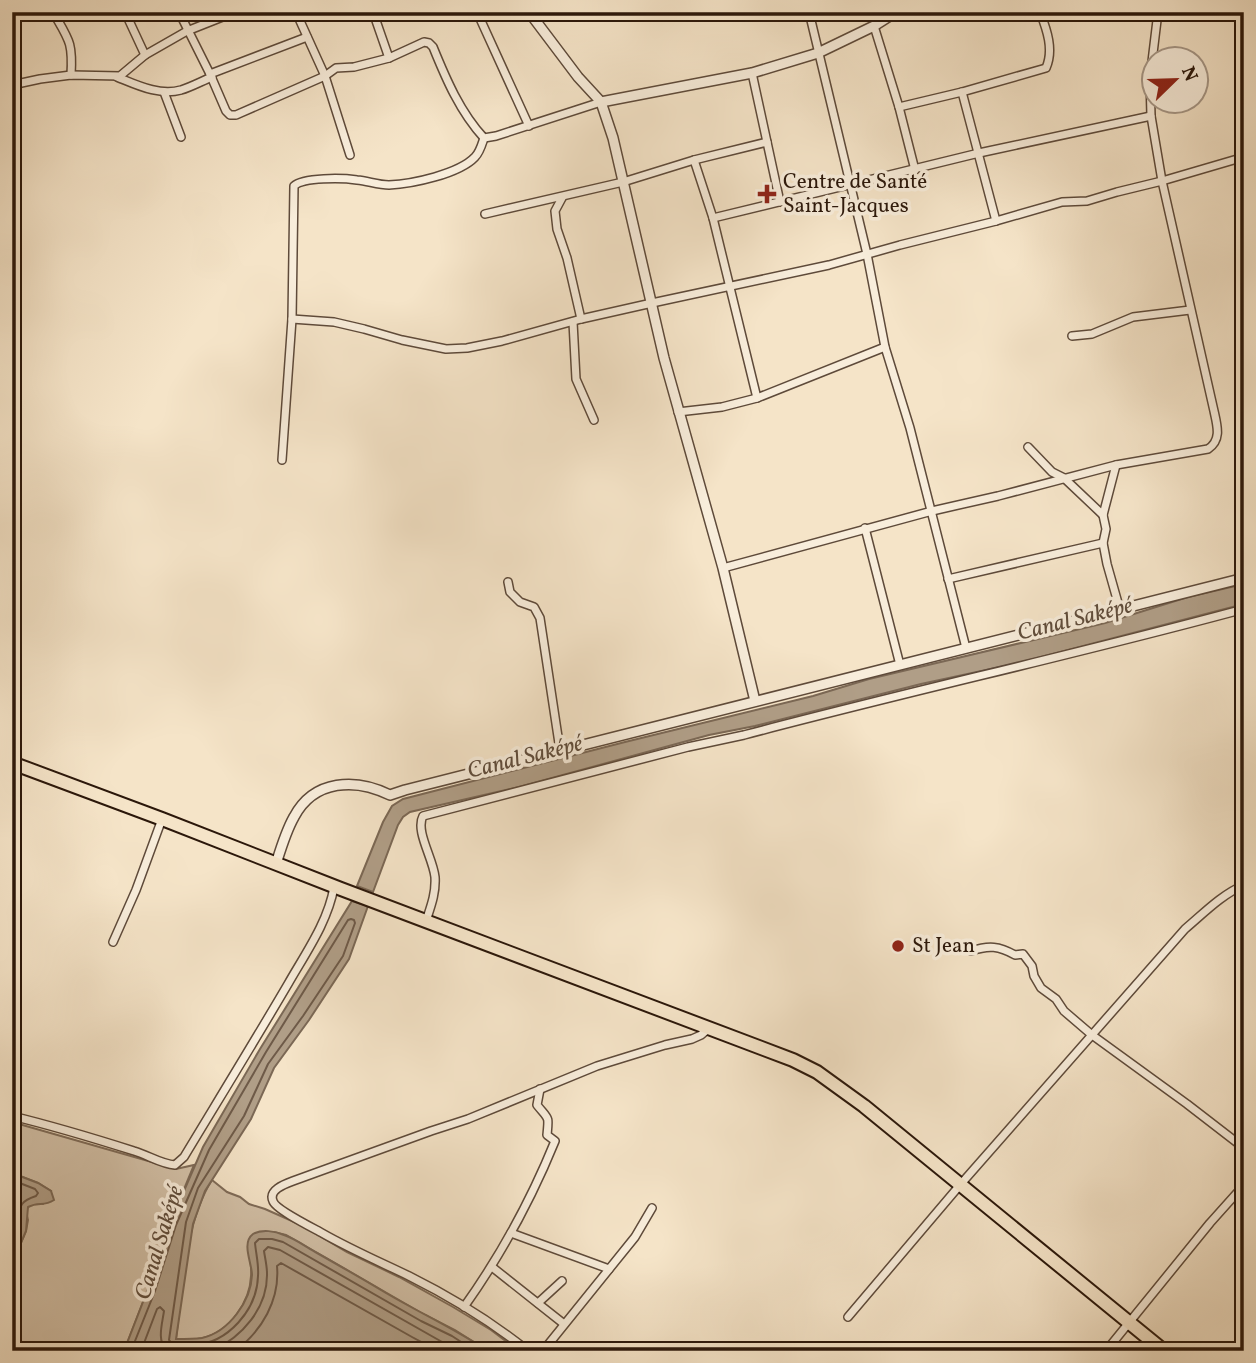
<svg xmlns="http://www.w3.org/2000/svg" width="1256" height="1363" viewBox="0 0 1256 1363" font-family="Vollkorn,serif">
	<style>
		.green { fill: #d3c1a8; stroke: #7f6c59; stroke-width: 2 }
		.water { fill: #b09e87; stroke: #7b6855; stroke-width: 2 }
		.lines { fill: none; stroke-linecap: round; stroke-linejoin: round }
		.shore { stroke: #6e5a48; stroke-width: 2 }
		.minor-casing { stroke: #5e4a3a; stroke-width: 10 }
		.tertiary-casing { stroke: #5e4a3a; stroke-width: 12 }
		.primary-casing { stroke: #2b170a; stroke-width: 16 }
		.minor { stroke: #f8eddb; stroke-width: 7 }
		.tertiary { stroke: #f8eddb; stroke-width: 9 }
		.primary { stroke: #f5e4c8; stroke-width: 12 }
		.poi-dot { fill: #8f2418; stroke: #f8eddb; stroke-width: 2.5 }
		.labels { text-anchor: middle; dominant-baseline: central; stroke-width: 7; stroke-linejoin: round; paint-order: stroke }
		.poi-label { font-size: 21px; fill: #2b170a; stroke: #f8eddb; text-anchor: start }
		.water-label { font-size: 23px; font-style: italic; fill: #604d3c; stroke: #f8eddb }
	</style>
	<rect width="100%" height="100%" fill="#f5e4c8"/>
	<filter id="stains"><feTurbulence type="fractalNoise" baseFrequency=".00286" numOctaves="4"/><feColorMatrix values="0 0 0 0 .2 0 0 0 0 .09 0 0 0 0 .02 0 0 0 .5 -.17"/></filter>
	<radialGradient id="worn" r=".72"><stop offset=".6" stop-color="#630" stop-opacity="0"/><stop offset="1" stop-color="#630" stop-opacity=".3"/></radialGradient>
	<g class="green">
		<path d="M12,1122L176,1169L194,1165L170,1223L148,1289L124,1351H37L12,1342V1264L26,1231L28,1220L26,1212L28,1207L35,1203L43,1204L51,1191L38,1183L12,1173Z"/>
		<path d="M212,1180L227,1192L240,1197L249,1204L265,1209L301,1225L347,1252L399,1277L453,1307L491,1330L519,1351H488L455,1330L425,1315L286,1235L274,1232L248,1243C249,1253 252,1265 251,1276C250,1302 230,1331 203,1338C195,1340 184,1339 176,1339C182,1290 185,1222 212,1180Z"/>
	</g>
	<g class="water">
		<path d="M1244,584V604L1014,664L921,684L755,726L709,735L519,787L410,812L403,817L398,825L373,892L357,886L383,822L392,806L403,799L625,742L813,696L869,679L1105,623L1188,597Z"/>
		<path d="M352,901L368,906L349,959L309,1020L274,1068L251,1119L205,1191L193,1224L176,1339C184,1339 194,1339 202,1338C229,1332 251,1301 252,1275C252,1263 241,1243 253,1234C262,1229 275,1231 284,1235C296,1239 306,1247 317,1253C340,1266 363,1279 386,1293C420,1313 455,1329 488,1351H124L148,1289L170,1223L203,1147L260,1049Z"/>
		<path d="M12,1173L38,1183L51,1191L54,1200C43,1207 39,1201 28,1207L26,1231L12,1264Z"/>
	</g>
	<g class="lines">
		<g class="shore">
			<path d="M12,1180L35,1189L38,1193L36,1196C12,1204 24,1211 19,1229C18,1234 15,1240 12,1246"/>
			<path d="M131,1351L155,1291L176,1225L209,1150L266,1052L348,920L351,919L354,920L355,923L343,956L303,1016L268,1064L244,1116L198,1188L186,1222L169,1340C175,1348 184,1346 194,1345C228,1343 257,1310 258,1276C259,1265 256,1254 255,1243L259,1239H272L283,1242L421,1321L452,1336L475,1351"/>
			<path d="M141,1351L157,1309L160,1307L164,1311C162,1325 157,1339 166,1351"/>
			<path d="M212,1351C242,1337 268,1308 267,1273C267,1266 265,1258 264,1251L268,1247L280,1250L458,1351"/>
			<path d="M235,1351C262,1331 280,1300 277,1266L281,1263L412,1337L438,1351"/>
		</g>
		<defs>
			<g id="minor">
				<path d="M53,12C69,40 73,42 71,75"/>
				<path d="M125,12L145,55"/>
				<path d="M179,12L210,74L226,111L230,115H236L325,76L336,68L354,67L389,58L424,42L429,43L433,47C446,79 460,112 484,138L496,136L601,102"/>
				<path d="M296,12L325,76L350,155"/>
				<path d="M373,12L389,58"/>
				<path d="M477,12L529,126"/>
				<path d="M809,12L867,254L885,347L910,428L966,648"/>
				<path d="M874,26L899,107L915,170"/>
				<path d="M752,73L780,202"/>
				<path d="M210,74L307,37"/>
				<path d="M117,77C137,85 159,96 181,90C191,87 202,81 212,77"/>
				<path d="M12,85L40,79L71,75L120,76L145,55L187,31L235,12"/>
				<path d="M164,92L181,137"/>
				<path d="M962,92L996,221"/>
				<path d="M899,107L962,92L1046,68C1054,50 1047,30 1040,12"/>
				<path d="M694,160L713,218L757,398"/>
				<path d="M562,198L555,211L557,229L567,258L581,319"/>
				<path d="M485,214L623,182L694,160L767,142"/>
				<path d="M713,218L979,153L1151,116"/>
				<path d="M292,319L334,322L364,329L402,340L446,349L467,348L502,341L581,319L652,303L829,265L900,245L996,221L1062,202L1087,201L1117,192L1162,181L1244,157"/>
				<path d="M573,322L576,379L594,420"/>
				<path d="M1072,336L1092,334L1133,317L1190,310"/>
				<path d="M678,412L722,407L757,398L885,347"/>
				<path d="M1028,447L1052,472L1064,478L1103,515"/>
				<path d="M282,460L292,319L294,186C303,177 343,178 357,180C368,181 378,185 389,185C412,184 459,174 475,157C480,152 482,144 484,138"/>
				<path d="M1116,465L1103,515L1106,529L1103,543L1107,564L1120,610"/>
				<path d="M865,528L900,665"/>
				<path d="M723,568L932,511L998,496L1116,465L1208,449C1222,440 1217,425 1214,411L1162,181L1151,116L1150,78L1158,12"/>
				<path d="M948,579L1103,543"/>
				<path d="M508,582L510,592L520,602L534,607L540,618L560,750"/>
				<path d="M426,921C431,906 436,893 435,877C433,858 415,831 423,816L688,747L744,735C910,691 1078,654 1244,609"/>
				<path d="M113,942L136,890L162,819"/>
				<path d="M971,951C989,945 999,946 1015,955L1023,954L1032,966L1034,976L1041,988L1056,999L1064,1011L1092,1035L1187,1104L1244,1148"/>
				<path d="M12,1116C53,1126 93,1138 134,1151C148,1155 161,1164 175,1165L184,1157C219,1099 254,1042 288,984C305,954 328,922 334,887"/>
				<path d="M511,1233L609,1269"/>
				<path d="M492,1267L564,1324"/>
				<path d="M538,1303L562,1281"/>
				<path d="M464,1307C501,1255 531,1200 555,1141L547,1135C549,1115 549,1120 537,1105L540,1089"/>
				<path d="M848,1317L960,1185L1185,929C1204,913 1221,895 1244,885"/>
				<path d="M528,1351C492,1322 451,1297 409,1276C380,1262 350,1249 322,1233C313,1228 275,1209 273,1201C268,1190 285,1184 293,1181L431,1131L468,1119L597,1066L665,1045L692,1039L701,1035L708,1029"/>
				<path d="M543,1351L635,1237L652,1208"/>
				<path d="M1106,1351L1210,1223L1244,1185"/>
			</g>
			<g id="tertiary">
				<path d="M529,12L578,77L601,102L613,138L664,358L723,568L755,701"/>
				<path d="M601,102L752,73L818,53L874,26L896,12"/>
				<path d="M276,864C281,848 286,831 294,817C314,779 356,778 390,795L405,790L1244,578"/>
			</g>
			<path id="primary" d="M12,763L162,819L341,889L793,1060L817,1072L864,1106L1164,1351"/>
		</defs>
		<use href="#minor" class="minor-casing"/>
		<use href="#tertiary" class="tertiary-casing"/>
		<use href="#primary" class="primary-casing"/>
		<use href="#minor" class="minor"/>
		<use href="#tertiary" class="tertiary"/>
		<use href="#primary" class="primary"/>
	</g>
	<g class="poi-dot">
		<path d="M763.5 183.5h7v7h7v7h-7v7h-7v-7h-7v-7h7z"/>
		<circle cx="898" cy="946" r="7"/>
	</g>
	<g class="labels">
		<g class="poi-label">
			<text x="783" y="182">Centre de Santé<tspan x="783" dy="24">Saint-Jacques</tspan></text>
			<text x="912" y="946">St Jean</text>
		</g>
		<g class="water-label">
			<text transform="translate(1075 620) rotate(-14)">Canal Saképé</text>
			<text transform="translate(525 758) rotate(-14)">Canal Saképé</text>
			<text transform="translate(160 1243) rotate(-73)">Canal Saképé</text>
		</g>
	</g>
	<rect width="1256" height="1363" fill="none" stroke="#f5e4c8" stroke-width="42"/>
	<rect x="14" y="14" width="1228" height="1335" fill="none" stroke="#2b170a" stroke-width="3.5"/>
	<rect x="21" y="21" width="1214" height="1321" fill="none" stroke="#2b170a" stroke-width="2"/>
	<g transform="translate(1175 80) rotate(67)"><circle r="33" fill="#f8eddb" stroke="#a69787" stroke-width="2"/>
	<path d="M0-5L12 26L0 18L-12 26Z" fill="#8f2418"/>
	<text y="-10" font-size="19" font-weight="bold" text-anchor="middle" fill="#2b170a">N</text>
	</g>
	<rect width="100%" height="100%" filter="url(#stains)"/>
	<rect width="100%" height="100%" fill="url(#worn)"/>
</svg>
